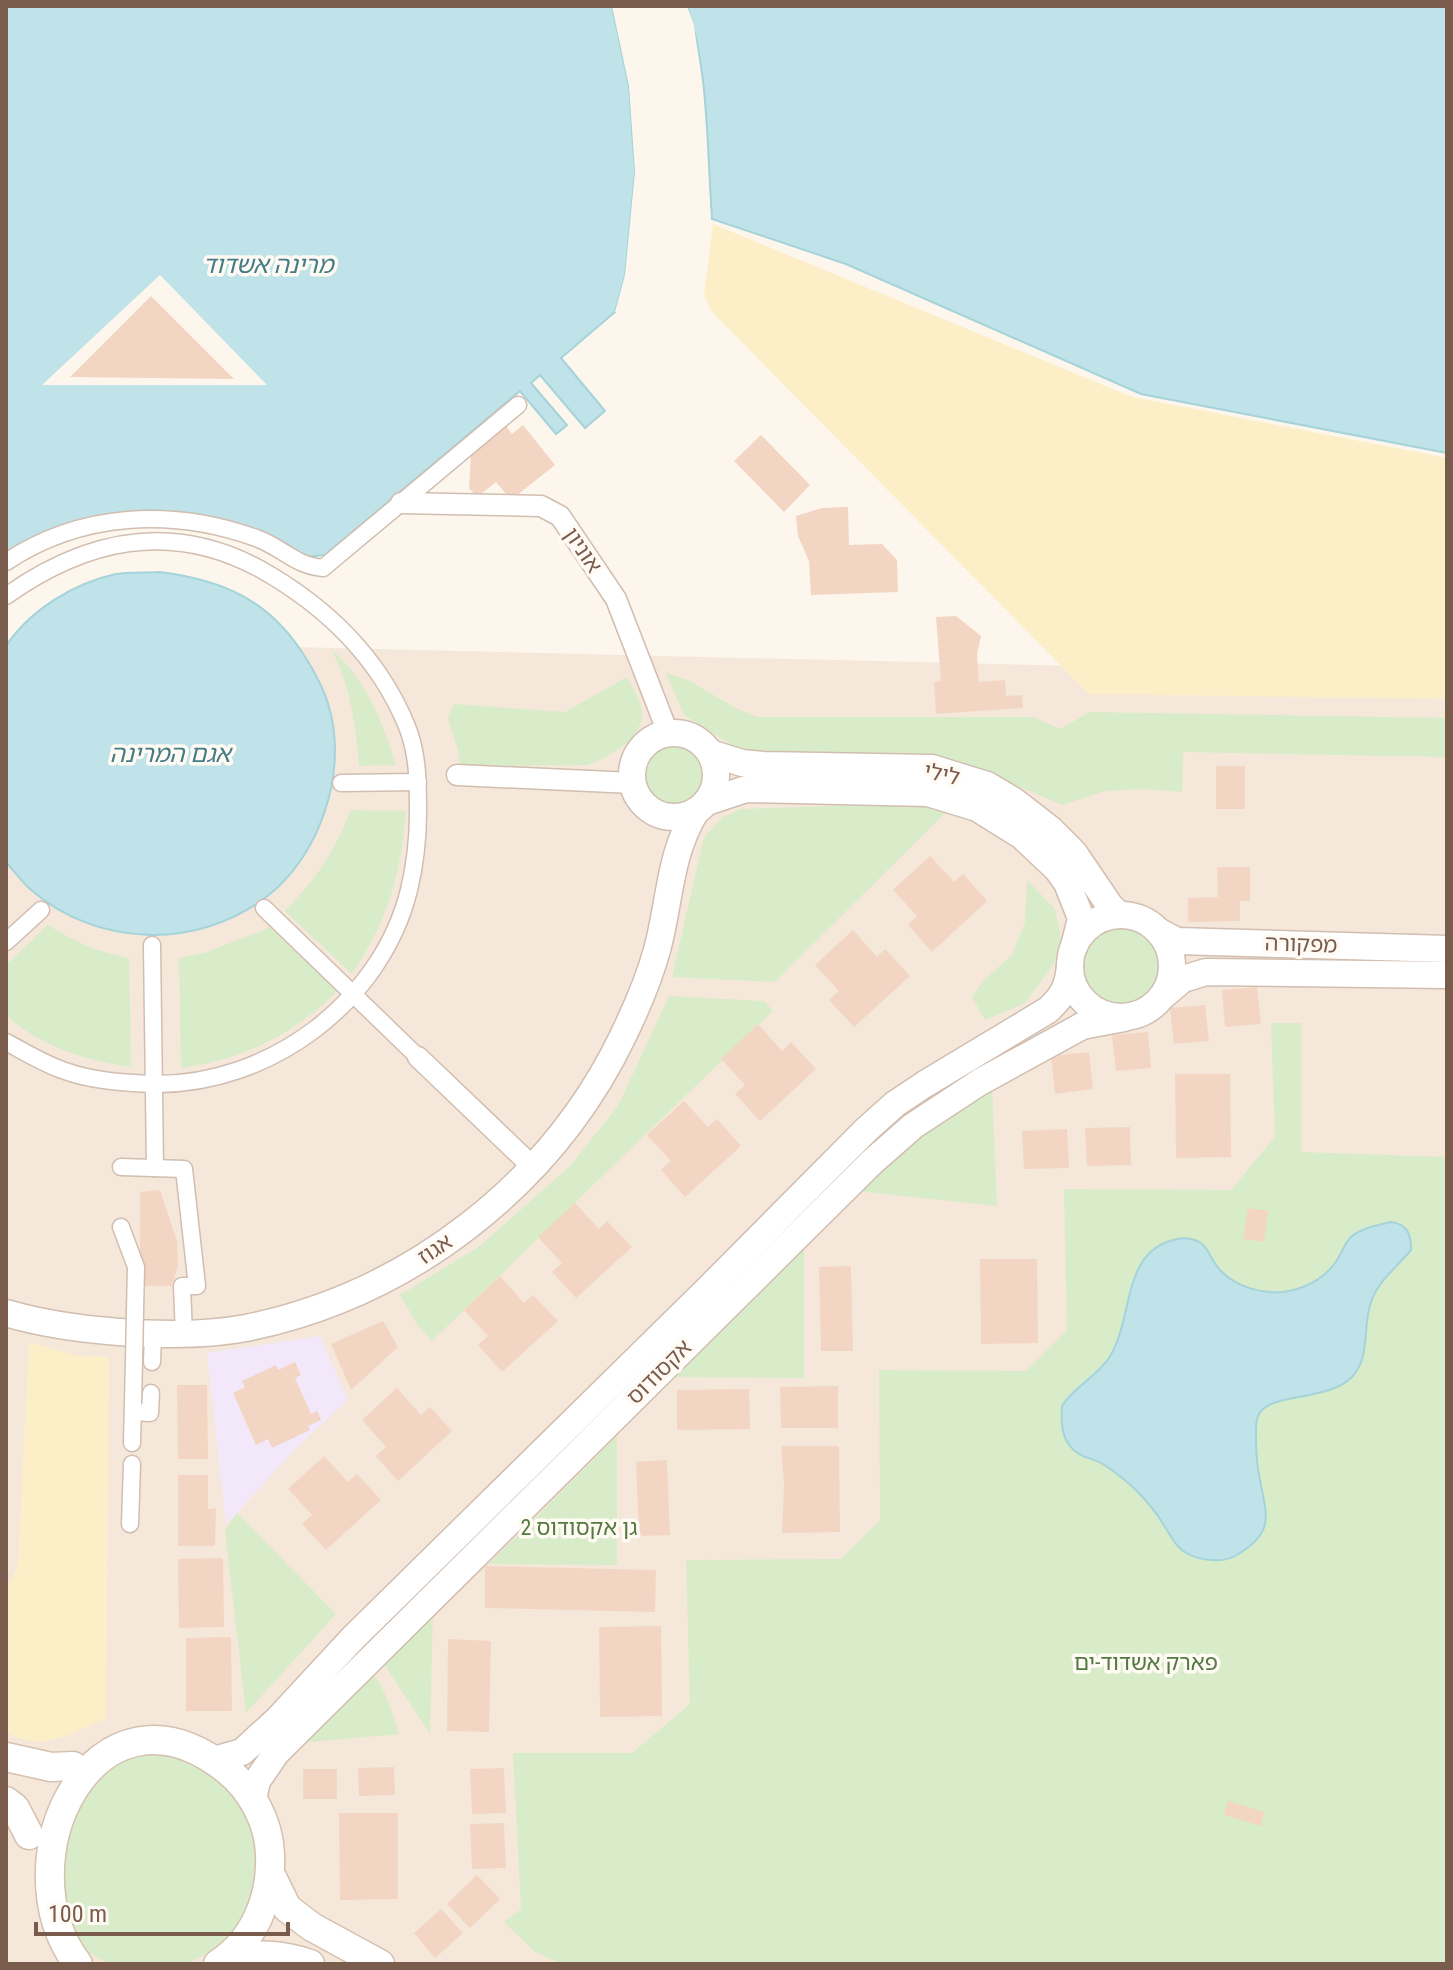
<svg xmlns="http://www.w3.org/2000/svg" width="1453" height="1970" viewBox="0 0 1453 1970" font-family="'Roboto Condensed','Noto Sans Hebrew',sans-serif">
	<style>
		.residential { fill: #f5e8da }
		.education { fill: #f3e8fa }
		.green { fill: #d8ecc9 }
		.sand { fill: #fcefc7 }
		.water { fill: #bfe3e8; stroke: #a5d3da; stroke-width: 2 }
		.pier { fill: #fdf6ec }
		.building { fill: #f3d5c3 }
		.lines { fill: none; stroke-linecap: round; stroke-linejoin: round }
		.pedestrian-casing { stroke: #d1beb0; stroke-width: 19 }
		.minor-casing { stroke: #d1beb0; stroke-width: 23 }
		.tertiary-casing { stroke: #d1beb0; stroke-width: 29 }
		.secondary-casing { stroke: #d6c0b0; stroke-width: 31 }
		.pedestrian { stroke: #fff; stroke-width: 16 }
		.minor { stroke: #fff; stroke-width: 20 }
		.tertiary { stroke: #fff; stroke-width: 26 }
		.secondary { stroke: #fff; stroke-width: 28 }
		.pedestrian-bridge-casing { stroke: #d1beb0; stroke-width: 19; stroke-linecap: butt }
		.pedestrian-bridge { stroke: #fff; stroke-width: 16 }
		.labels { text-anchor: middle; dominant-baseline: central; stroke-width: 7; stroke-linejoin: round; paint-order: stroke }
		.street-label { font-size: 22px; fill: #7a5c4d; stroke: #fffaf3 }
		.park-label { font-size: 22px; fill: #537a41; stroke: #fffaf3 }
		.water-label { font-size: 24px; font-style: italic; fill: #437c86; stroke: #fffaf3 }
	</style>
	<rect width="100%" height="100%" fill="#fdf6ec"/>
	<path class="residential" d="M6,640L1447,675V1964H6Z"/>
	<path class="education" d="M320,1336L348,1400L298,1446L226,1525L207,1353Z"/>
	<g class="green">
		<path d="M331,649C367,681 382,720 396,765L359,766C356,726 350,684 331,649Z"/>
		<path d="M666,673L688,680L734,707L757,717H1033L1061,729L1089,712L1447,718V757L1183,752L1182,792L1143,789L1105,791L1062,805L959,761L921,754H752L740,750L684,715Z"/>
		<path d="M627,677C632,686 639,697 641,707C648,737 610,756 588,765L460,766L459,754L448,718L454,704L565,712Z"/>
		<circle cx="674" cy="775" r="35"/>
		<path d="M926,803L950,808L775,982L672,977L704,837L723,817L740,809Z"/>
		<path d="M351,810L406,811C401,874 388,921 352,974L285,911C319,875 332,856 351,810Z"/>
		<path d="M1027,880L1055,909L1061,938L1054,964L1025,1003L985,1020L972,997L984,980L1012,955L1025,922Z"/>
		<circle cx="1121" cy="966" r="42"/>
		<path d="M48,925C74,942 99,952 129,958L131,1067C87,1061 39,1046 6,1015V965Z"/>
		<path d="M271,927L337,991C294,1035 241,1060 181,1068L179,958L207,952Z"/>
		<path d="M669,996L764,1001L773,1011L432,1341L418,1326L400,1295L480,1246L570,1166L618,1106Z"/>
		<path d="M1271,1023H1301V1152L1447,1157V1964H562L535,1952L504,1922L521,1909L513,1753H632L690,1704L686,1560L841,1559L880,1520L879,1370L1026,1371L1067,1330L1064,1189L1231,1190L1275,1137Z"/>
		<path d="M992,1084L997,1206L856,1191L911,1136Z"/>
		<path d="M804,1239V1378L664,1377Z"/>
		<path d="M617,1436V1565L489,1564Z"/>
		<path d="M237,1513L336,1614L246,1713L225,1531Z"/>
		<path d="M433,1612L430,1734L384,1664Z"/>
		<path d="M372,1672C386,1690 392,1712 399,1734L299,1743Z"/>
		<circle cx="148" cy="1861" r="109"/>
	</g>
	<g class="sand">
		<path d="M713,224L1132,397L1447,458V699L1089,694L712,312L704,296Z"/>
		<path d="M29,1342L77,1356L109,1357L106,1718C71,1733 42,1754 6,1732V1590L18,1566Z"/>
	</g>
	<g class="water">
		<path d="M6,6H612L629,87L635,172L625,275L615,312L561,358L605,411L585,428L540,375L531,383L567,425L556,434L520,391L325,555C319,555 311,557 306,556C299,554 291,546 285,543C274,537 262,532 251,528C169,499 80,506 6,552Z"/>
		<path d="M687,6H1447V453L1141,394L846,264L712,219C707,153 709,68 687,6Z"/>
		<path d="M160,572C222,580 267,599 302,652C313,669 324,688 329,707C348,772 320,857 265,898C195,950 96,947 30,889C21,881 14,871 6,862V646C30,610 74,583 116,574C130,572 146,573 160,572Z"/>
		<path d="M1391,1222C1408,1224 1411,1235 1411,1250C1397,1267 1378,1281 1371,1302C1362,1327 1371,1357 1352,1377C1327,1402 1271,1392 1259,1414C1255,1420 1256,1430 1256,1437C1256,1451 1257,1466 1260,1480C1267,1517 1275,1533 1235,1556C1221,1564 1196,1560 1183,1551C1174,1544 1171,1536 1165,1527C1157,1513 1146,1500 1135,1489C1125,1480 1113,1470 1101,1463C1094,1459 1085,1458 1079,1454C1061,1443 1061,1424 1062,1406C1072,1389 1096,1377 1109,1358C1135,1317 1120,1251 1177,1239C1186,1237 1199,1239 1205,1247C1211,1255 1214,1265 1222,1272C1237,1287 1262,1294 1283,1292C1304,1289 1323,1279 1335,1263C1341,1255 1344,1244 1351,1237C1361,1228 1378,1225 1391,1222Z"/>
	</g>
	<g class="pier">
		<path d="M612,6H616L620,20L633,86L639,172L629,276L619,312H615L625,275L635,172L629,86Z"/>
		<path d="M683,6H687L694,25L703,95L711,223L708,219L699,95L690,26Z"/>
		<path d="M160,275L267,385H42Z"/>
	</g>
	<g class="building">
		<path d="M151,296L234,379L70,377Z"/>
		<path d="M523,425L555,465L511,500L496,482L477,497L469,488L471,456L506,426L512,434Z"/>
		<path d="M761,435L810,485L784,512L734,461Z"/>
		<path d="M848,507L849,545L882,544L897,560L898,592L811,595L809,561L798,536L796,516L822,508Z"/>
		<path d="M956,616L981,636L977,655L979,682L1005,680L1006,696L1022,695L1023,708L936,714L934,682L941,681L936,617Z"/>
		<rect x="1216" y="766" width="29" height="43"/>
		<path d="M930,856L954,882L963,874L987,901L932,952L908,925L917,916L893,890Z"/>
		<path d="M1217,867H1250V901H1240V921L1188,922V898L1218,897Z"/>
		<path d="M853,930L877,957L885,949L910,976L854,1027L829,1000L839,991L815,965Z"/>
		<path d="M1257,987L1261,1024L1225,1027L1222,990Z"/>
		<path d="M1205,1005L1209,1041L1174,1044L1170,1008Z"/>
		<path d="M758,1024L782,1051L791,1042L816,1069L760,1121L735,1094L745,1085L721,1059Z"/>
		<path d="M1148,1032L1151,1068L1116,1071L1112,1035Z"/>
		<path d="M1089,1052L1093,1089L1055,1094L1051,1056Z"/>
		<path d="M1175,1074H1230L1231,1157L1176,1158Z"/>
		<path d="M684,1101L708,1127L717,1119L741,1146L685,1197L661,1170L671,1161L647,1135Z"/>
		<path d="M1130,1127L1131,1165L1087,1166L1085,1128Z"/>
		<path d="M1067,1129L1069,1168L1024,1169L1022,1131Z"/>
		<path d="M160,1190L177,1241L178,1266L172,1286H140V1192Z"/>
		<path d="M575,1203L599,1229L607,1221L632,1247L576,1298L552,1272L562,1263L538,1237Z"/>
		<path d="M1248,1208L1268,1211L1264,1242L1243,1239Z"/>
		<path d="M980,1259H1037L1038,1343L981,1344Z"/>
		<path d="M851,1266L853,1351H821L819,1267Z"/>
		<path d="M500,1276L524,1303L533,1295L558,1321L502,1372L478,1345L488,1336L464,1310Z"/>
		<path d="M383,1321L398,1347L351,1390L331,1344Z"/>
		<path d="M295,1362L301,1375L295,1378L311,1414L317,1411L321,1420L308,1426L310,1430L272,1448L268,1439L256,1445L233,1393L245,1387L242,1381L276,1365L278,1370Z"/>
		<path d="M177,1385H207L208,1459H178Z"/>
		<path d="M838,1386V1428H781L780,1387Z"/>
		<path d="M397,1388L421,1415L430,1407L452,1431L398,1481L376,1456L386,1447L362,1420Z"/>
		<path d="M749,1389L750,1429L677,1430V1390Z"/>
		<path d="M781,1446H839L840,1532L782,1533L784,1484Z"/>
		<path d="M324,1456L348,1482L357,1474L381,1500L326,1550L302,1524L312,1515L288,1489Z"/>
		<path d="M667,1460L670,1535L639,1536L636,1462Z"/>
		<path d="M178,1475H208V1509L216,1508L215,1546H178Z"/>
		<path d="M223,1558L224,1627L179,1628L178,1559Z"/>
		<path d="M485,1566L656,1570L655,1612L485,1608Z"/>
		<path d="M661,1626L662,1716L600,1717L599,1627Z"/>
		<path d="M231,1637L232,1711H186V1638Z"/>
		<path d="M448,1639L491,1641L489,1732L447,1731Z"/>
		<path d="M394,1767L395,1795L359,1796L358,1768Z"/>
		<path d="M504,1768L506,1813L472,1814L470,1769Z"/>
		<rect x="303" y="1769" width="34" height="30"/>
		<path d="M1228,1801L1264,1812L1261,1826L1224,1815Z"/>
		<path d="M339,1813H398V1899L340,1900Z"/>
		<path d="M504,1823L506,1868L472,1869L470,1824Z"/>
		<path d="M477,1875L500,1899L470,1928L447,1904Z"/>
		<path d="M441,1909L463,1933L435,1958L414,1933Z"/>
	</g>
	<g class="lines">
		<defs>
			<g id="pedestrian">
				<path d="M6,562C81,512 172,508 256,538C282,547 293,565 323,568L518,405"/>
				<path d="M6,596C85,540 170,520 260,569C324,605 377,655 406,724C418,752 418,782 418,812C418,838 415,865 409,890C381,1003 269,1085 155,1084C125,1083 93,1081 65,1071C44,1064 25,1052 6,1042"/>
				<path d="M341,783L418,782"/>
				<path d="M264,908L418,1057"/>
				<path d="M6,942L41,910"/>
				<path d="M152,945L155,1168"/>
				<path d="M121,1167L184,1169L197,1286H182L184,1335"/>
				<path d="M121,1227L136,1267L135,1311"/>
				<path d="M152,1362L153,1335"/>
				<path d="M133,1412L150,1413L151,1393"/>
				<path d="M132,1443L134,1361"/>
				<path d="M130,1524L132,1464"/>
			</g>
			<g id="minor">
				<path d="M401,503L541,506L560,516L616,599L668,733"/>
				<path d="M457,775L633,783"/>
				<path d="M418,1057L534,1168"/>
			</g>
			<g id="tertiary">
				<circle cx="674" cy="775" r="42"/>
				<path d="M710,753L742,763L764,765L932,768L987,785L1014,801L1050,829L1074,853L1110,906L1119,915"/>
				<path d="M707,802L746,789L928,793L977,808L1022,836L1057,869L1067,883L1081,918L1074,947"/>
				<circle cx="1121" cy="966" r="51"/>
				<path d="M1158,931L1177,941L1447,949"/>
				<path d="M1164,995L1183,979L1206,972L1447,975"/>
				<path d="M6,1313C43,1324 80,1329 119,1332C161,1335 204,1336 246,1328C409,1295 552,1185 624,1034C637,1007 649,979 657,950C670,903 669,854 696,811"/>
				<path d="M214,1760L242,1752L277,1720L353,1638L709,1288L866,1130L895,1104L925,1084L1048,1010C1063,996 1068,987 1070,966"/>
				<path d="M253,1799L257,1781L276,1753L872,1162L913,1126L980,1082L1082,1026L1124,1018"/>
			</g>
			<g id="secondary">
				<path d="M6,1757L51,1767L73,1766"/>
				<path d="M6,1801L15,1808L29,1835"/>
				<path d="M271,1875L287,1908L312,1927L380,1964"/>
				<path d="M228,1958C257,1954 282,1954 310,1964"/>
				<path d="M78,1964C0,1862 95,1665 227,1770C251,1789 269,1822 270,1854C272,1897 255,1940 218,1964"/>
			</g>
		</defs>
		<use href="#pedestrian" class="pedestrian-casing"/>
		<use href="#minor" class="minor-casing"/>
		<use href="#tertiary" class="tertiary-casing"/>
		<use href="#secondary" class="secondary-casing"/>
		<use href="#pedestrian" class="pedestrian"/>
		<use href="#minor" class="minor"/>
		<use href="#tertiary" class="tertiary"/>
		<use href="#secondary" class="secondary"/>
		<defs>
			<path id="pedestrian-bridge" d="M134,1361L135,1311"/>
		</defs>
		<use href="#pedestrian-bridge" class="pedestrian-bridge-casing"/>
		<use href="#pedestrian-bridge" class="pedestrian-bridge"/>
	</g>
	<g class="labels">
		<g class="street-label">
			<text transform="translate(583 550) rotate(56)">אוניון</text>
			<text transform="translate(942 774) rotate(12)">לילי</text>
			<text transform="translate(1301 944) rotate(2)">מפקורה</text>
			<text transform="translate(435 1249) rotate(-34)">אגוז</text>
			<text transform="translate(659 1372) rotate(-45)">אקסודוס</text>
		</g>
		<g class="park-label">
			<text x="579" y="1527">גן אקסודוס 2</text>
			<text x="1146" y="1662">פארק אשדוד-ים</text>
		</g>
		<g class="water-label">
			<text x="268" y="265">מרינה אשדוד</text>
			<text x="170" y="754">אגם המרינה</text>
		</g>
	</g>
	<rect width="1453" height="1970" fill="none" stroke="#7a5c4d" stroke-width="16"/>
	<path d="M36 1922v12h252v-12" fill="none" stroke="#7a5c4d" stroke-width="4"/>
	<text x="48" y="1922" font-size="24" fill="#7a5c4d" stroke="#fffaf3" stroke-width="6" paint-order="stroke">100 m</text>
</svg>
